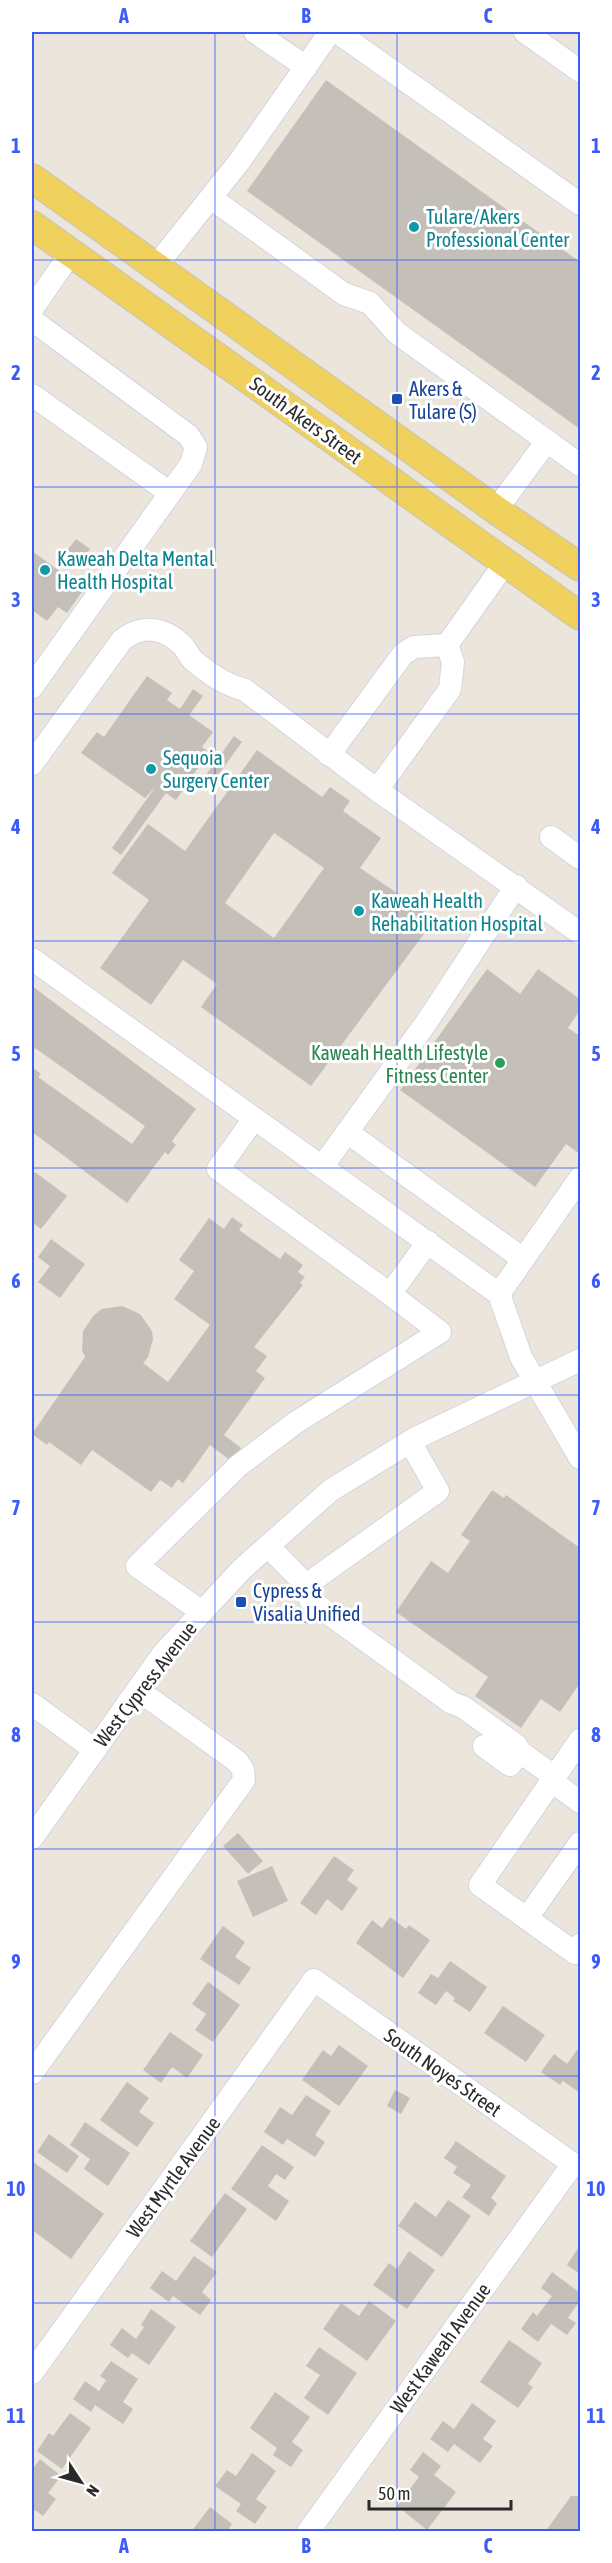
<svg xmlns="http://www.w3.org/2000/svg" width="612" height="2563" viewBox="0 0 612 2563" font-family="'Asap Condensed',sans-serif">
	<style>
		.building { fill: #c4bfb9; fill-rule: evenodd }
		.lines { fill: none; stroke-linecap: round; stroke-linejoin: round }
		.minor-casing { stroke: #d1d4e3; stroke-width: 24 }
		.major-casing { stroke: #c3c3c3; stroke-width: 30 }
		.minor { stroke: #fff; stroke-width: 22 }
		.major { stroke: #f0d15d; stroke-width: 28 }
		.grid { fill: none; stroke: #3c5bf9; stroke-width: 1.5; stroke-opacity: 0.55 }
		.culture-dot { fill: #0f9aa8; stroke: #fff; stroke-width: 2 }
		.transit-dot { fill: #1a4fb4; stroke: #fff; stroke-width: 2 }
		.leisure-dot { fill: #2e9e5b; stroke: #fff; stroke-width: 2 }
		.labels { text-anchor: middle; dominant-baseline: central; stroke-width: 6; stroke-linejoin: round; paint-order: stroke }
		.culture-label { font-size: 20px; fill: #0d838f; stroke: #fff; text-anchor: start }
		.transit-label { font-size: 20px; fill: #164399; stroke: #fff; text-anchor: start }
		.street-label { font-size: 20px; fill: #2a2a2a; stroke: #fff }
		.leisure-label { font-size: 20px; fill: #27864d; stroke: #fff; text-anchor: end }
		.neatline { fill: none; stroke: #3c5bf9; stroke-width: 2 }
		.grid-label { font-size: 20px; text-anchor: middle; font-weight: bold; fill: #3c5bf9 }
	</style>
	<rect width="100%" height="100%" fill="#ece5dc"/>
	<g class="building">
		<path d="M326,80L580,262V429L247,191Z"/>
		<path d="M76,539L90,549L80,564L65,553Z"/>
		<path d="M32,551L84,589L67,613L58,607L47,621L32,610Z"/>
		<path d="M147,676L172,693L167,700L180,709L193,689L203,696L189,715L213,732L202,747L209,752L176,800L166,793L121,855L112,848L156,786L145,798L81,753L97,732L104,737Z"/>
		<path d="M234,736L242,742L211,785L203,779Z"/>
		<path d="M257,750L322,797L330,787L350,801L343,811L381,838L360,868L435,919L311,1086L201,1007L217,984L183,960L151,1005L100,968L149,900L112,873L148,824L185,851ZM274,833L324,868L274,938L225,903Z"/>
		<path d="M487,969L520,994L538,969L580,999V1010L568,1028L580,1036V1154L566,1144L535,1187L400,1090Z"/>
		<path d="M32,986L196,1109L172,1141L176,1145L168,1155L165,1152L127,1203L32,1132V1067L41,1074L38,1077L132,1144L145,1126L35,1048L32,1054Z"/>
		<path d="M35,1172L67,1196L41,1229L32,1222V1213L35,1208L32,1205V1176Z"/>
		<path d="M232,1217L243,1225L239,1230L280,1259L285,1252L303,1265L298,1272L305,1277L300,1283L303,1285L254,1347L267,1356L256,1371L265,1378L224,1435L241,1448L231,1461L210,1445L183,1483L178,1479L172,1488L160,1480L151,1492L92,1450L81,1465L49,1442L47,1445L32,1434L85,1357L82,1350L83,1331L94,1315L102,1309L122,1306L140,1314L152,1331L153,1339L148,1357L143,1363L168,1382L210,1325L174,1299L194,1271L179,1260L209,1218L224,1229Z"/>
		<path d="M51,1239L85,1264L60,1298L38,1282L50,1266L38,1257Z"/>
		<path d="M492,1490L504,1498L506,1495L580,1548V1683L560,1712L541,1699L521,1728L475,1696L488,1677L396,1612L431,1561L448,1573L470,1541L461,1535Z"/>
		<path d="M238,1833L263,1861L248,1874L223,1846Z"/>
		<path d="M334,1856L354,1870L347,1880L358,1888L342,1911L327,1899L316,1915L300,1903Z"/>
		<path d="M272,1866L288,1901L253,1917L237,1881Z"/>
		<path d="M390,1917L406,1929L409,1925L430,1940L403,1978L356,1943L372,1920L382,1928Z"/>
		<path d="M223,1926L245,1942L235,1957L251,1968L239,1985L200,1959Z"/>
		<path d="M450,1961L487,1987L470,2012L453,2001L455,1998L446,1991L436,2005L418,1993L431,1974L438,1978Z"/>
		<path d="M208,1982L240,2005L213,2042L195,2030L206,2014L192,2004Z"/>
		<path d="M503,2006L545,2035L526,2062L484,2033Z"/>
		<path d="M170,2032L203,2055L187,2078L172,2067L161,2083L143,2070Z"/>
		<path d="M339,2045L368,2066L339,2106L302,2080L323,2050L331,2056Z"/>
		<path d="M577,2050L580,2053V2093L563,2081L560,2085L541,2072L554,2054L567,2064Z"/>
		<path d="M127,2082L149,2098L139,2112L154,2123L137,2147L100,2120Z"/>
		<path d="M395,2090L410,2098L401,2114L387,2106Z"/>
		<path d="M306,2095L331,2111L315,2135L325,2142L315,2157L287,2139L283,2145L264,2132L280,2107L292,2115Z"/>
		<path d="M85,2122L130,2153L108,2186L84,2169L90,2159L70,2145Z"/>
		<path d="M49,2134L79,2156L67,2173L37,2152Z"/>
		<path d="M456,2141L506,2176L491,2198L497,2203L489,2216L462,2197L471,2185L453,2173L457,2167L444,2158Z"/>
		<path d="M262,2145L294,2167L285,2180L276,2174L268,2186L289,2201L276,2221L231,2189Z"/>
		<path d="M32,2161L104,2214L71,2259L32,2230Z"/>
		<path d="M225,2193L247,2209L212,2257L190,2241Z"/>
		<path d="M448,2200L471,2216L442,2257L398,2226L415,2202L436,2217Z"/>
		<path d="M580,2245V2274L567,2265Z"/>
		<path d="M409,2251L435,2270L407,2309L373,2285L389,2263L397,2269Z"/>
		<path d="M194,2256L217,2272L202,2292L211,2300L200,2315L173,2296L169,2302L150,2288L162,2271L176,2281Z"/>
		<path d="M552,2272L580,2293V2300L568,2318L576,2323L567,2335L551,2324L538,2342L521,2329L533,2312L537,2316L552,2296L541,2288Z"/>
		<path d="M369,2301L396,2321L367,2361L323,2329L341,2303L359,2316Z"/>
		<path d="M151,2309L176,2327L149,2365L132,2353L128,2358L110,2345L122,2328L136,2339L144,2327L141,2325Z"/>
		<path d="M509,2340L542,2363L528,2384L533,2387L518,2408L480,2382Z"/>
		<path d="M319,2347L357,2373L328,2415L304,2398L320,2375L306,2366Z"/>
		<path d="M111,2361L138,2379L123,2402L133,2409L123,2424L95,2405L91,2412L73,2399L85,2381L99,2391L106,2380L100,2376Z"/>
		<path d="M275,2392L310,2417L292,2442L303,2450L291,2467L273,2455L277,2448L250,2428Z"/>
		<path d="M472,2403L496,2421L483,2439L493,2446L480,2463L454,2444L448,2452L430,2439L443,2421L454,2429Z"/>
		<path d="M70,2413L91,2428L62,2469L37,2451L49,2433L53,2436Z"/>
		<path d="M423,2452L441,2466L434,2475L456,2492L427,2530L397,2506L419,2477L410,2470Z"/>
		<path d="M252,2453L276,2471L256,2499L267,2507L255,2524L236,2511L241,2504L215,2486L227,2470L236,2476Z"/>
		<path d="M40,2459L61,2476L48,2493L56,2499L43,2516L35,2510L32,2515V2470Z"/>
		<path d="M571,2496H580V2524L575,2532H545Z"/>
		<path d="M210,2507L232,2524L227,2532H191Z"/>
	</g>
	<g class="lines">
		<defs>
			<g id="minor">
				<path d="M255,32L306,67"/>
				<path d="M337,32L580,204"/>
				<path d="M525,32L580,71"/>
				<path d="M211,198L344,294L370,303L397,333L547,441L496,510"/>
				<path d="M156,266L239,162L330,32"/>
				<path d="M32,309L71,253"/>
				<path d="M32,320L188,435L196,447L191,464L32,687"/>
				<path d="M32,395L170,493"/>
				<path d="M547,441L580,465"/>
				<path d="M447,645L505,563"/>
				<path d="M329,755L403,654L414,647L447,645"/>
				<path d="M32,764L122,640C142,624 164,627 183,646C187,650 189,657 194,661C209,674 226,685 245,690L377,790L580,933"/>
				<path d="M377,790L450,689L453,662L447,645"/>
				<path d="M551,837L580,858"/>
				<path d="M516,886L426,1023L322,1167L499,1294L521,1357L580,1458"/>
				<path d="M32,959L322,1167"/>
				<path d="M254,1119L218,1169L390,1294"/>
				<path d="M347,1132L523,1259"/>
				<path d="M499,1294L580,1178"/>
				<path d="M268,1546L306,1585L310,1600L452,1703L463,1707L516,1745L520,1752L554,1776"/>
				<path d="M306,1585L438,1491L410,1442"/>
				<path d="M202,1612L137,1566L238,1466L295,1423L440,1332L390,1294L428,1242"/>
				<path d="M32,1704L95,1750"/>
				<path d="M580,1740L480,1885L575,1953L580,1945"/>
				<path d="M484,1746L510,1765L520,1752"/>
				<path d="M553,1782L580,1802"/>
				<path d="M32,1838L163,1654L242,1569L331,1490L416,1438L580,1360"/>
				<path d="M527,1918L580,1843"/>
				<path d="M32,2073L244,1780L243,1770L238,1762L138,1690"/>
				<path d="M32,2373L314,1980L573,2164L308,2532"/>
			</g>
			<g id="major">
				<path d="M32,178L496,510L580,567"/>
				<path d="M32,225L580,616"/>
			</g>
		</defs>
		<use href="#minor" class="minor-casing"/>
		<use href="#major" class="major-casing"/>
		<use href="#minor" class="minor"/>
		<use href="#major" class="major"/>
	</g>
	<path class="grid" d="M215,32V2532M397,32V2532M32,260H580M32,487H580M32,714H580M32,941H580M32,1168H580M32,1395H580M32,1622H580M32,1849H580M32,2076H580M32,2303H580"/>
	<g class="culture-dot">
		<circle cx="414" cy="227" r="6"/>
		<circle cx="45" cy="570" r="6"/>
		<circle cx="151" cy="769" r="6"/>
		<circle cx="359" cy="911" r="6"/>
	</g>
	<g class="transit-dot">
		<rect x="391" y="393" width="12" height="12" rx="3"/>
		<rect x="235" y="1596" width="12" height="12" rx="3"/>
	</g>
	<circle class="leisure-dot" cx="500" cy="1063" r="6"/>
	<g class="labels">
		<g class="culture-label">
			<text x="426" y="216">Tulare/Akers<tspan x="426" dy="23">Professional Center</tspan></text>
			<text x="57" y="558">Kaweah Delta Mental<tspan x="57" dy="23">Health Hospital</tspan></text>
			<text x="163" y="757">Sequoia<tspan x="163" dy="23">Surgery Center</tspan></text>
			<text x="371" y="900">Kaweah Health<tspan x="371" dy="23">Rehabilitation Hospital</tspan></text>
		</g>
		<g class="transit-label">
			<text x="409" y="388">Akers &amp;<tspan x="409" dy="23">Tulare (S)</tspan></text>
			<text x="253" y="1590">Cypress &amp;<tspan x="253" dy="23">Visalia Unified</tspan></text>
		</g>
		<g class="street-label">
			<text transform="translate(306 420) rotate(36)">South Akers Street</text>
			<text transform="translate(145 1684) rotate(-52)">West Cypress Avenue</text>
			<text transform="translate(443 2072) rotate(35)">South Noyes Street</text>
			<text transform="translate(173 2177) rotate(-54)">West Myrtle Avenue</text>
			<text transform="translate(440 2348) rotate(-54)">West Kaweah Avenue</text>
		</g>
		<g class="leisure-label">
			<text x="488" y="1052">Kaweah Health Lifestyle<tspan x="488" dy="23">Fitness Center</tspan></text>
		</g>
	</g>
	<rect width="612" height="2563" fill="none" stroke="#ffffff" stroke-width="66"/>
	<g transform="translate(81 2482) rotate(126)" stroke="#ffffff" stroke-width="4.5" paint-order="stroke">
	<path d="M0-4.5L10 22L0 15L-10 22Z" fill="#2a2a2a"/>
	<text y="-9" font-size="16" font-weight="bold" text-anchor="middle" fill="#2a2a2a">N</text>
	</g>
	<path d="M369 2500v9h142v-9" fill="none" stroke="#2a2a2a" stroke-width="3"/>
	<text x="378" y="2500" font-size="18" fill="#2a2a2a" stroke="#ffffff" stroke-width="4.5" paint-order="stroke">50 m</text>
	<rect x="33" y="33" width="546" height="2497" class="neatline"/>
	<g class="grid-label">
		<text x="124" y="23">A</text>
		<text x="306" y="23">B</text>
		<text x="488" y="23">C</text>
		<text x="16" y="153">1</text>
		<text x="596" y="153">1</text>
		<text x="16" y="380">2</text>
		<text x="596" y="380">2</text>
		<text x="16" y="607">3</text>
		<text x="596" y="607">3</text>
		<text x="16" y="834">4</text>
		<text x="596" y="834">4</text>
		<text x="16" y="1061">5</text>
		<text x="596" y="1061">5</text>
		<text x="16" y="1288">6</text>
		<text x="596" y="1288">6</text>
		<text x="16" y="1515">7</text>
		<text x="596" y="1515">7</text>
		<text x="16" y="1742">8</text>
		<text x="596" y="1742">8</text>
		<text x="16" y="1969">9</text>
		<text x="596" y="1969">9</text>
		<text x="16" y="2196">10</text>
		<text x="596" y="2196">10</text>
		<text x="16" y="2423">11</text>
		<text x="596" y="2423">11</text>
		<text x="124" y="2553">A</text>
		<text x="306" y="2553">B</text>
		<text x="488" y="2553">C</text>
	</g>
</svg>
